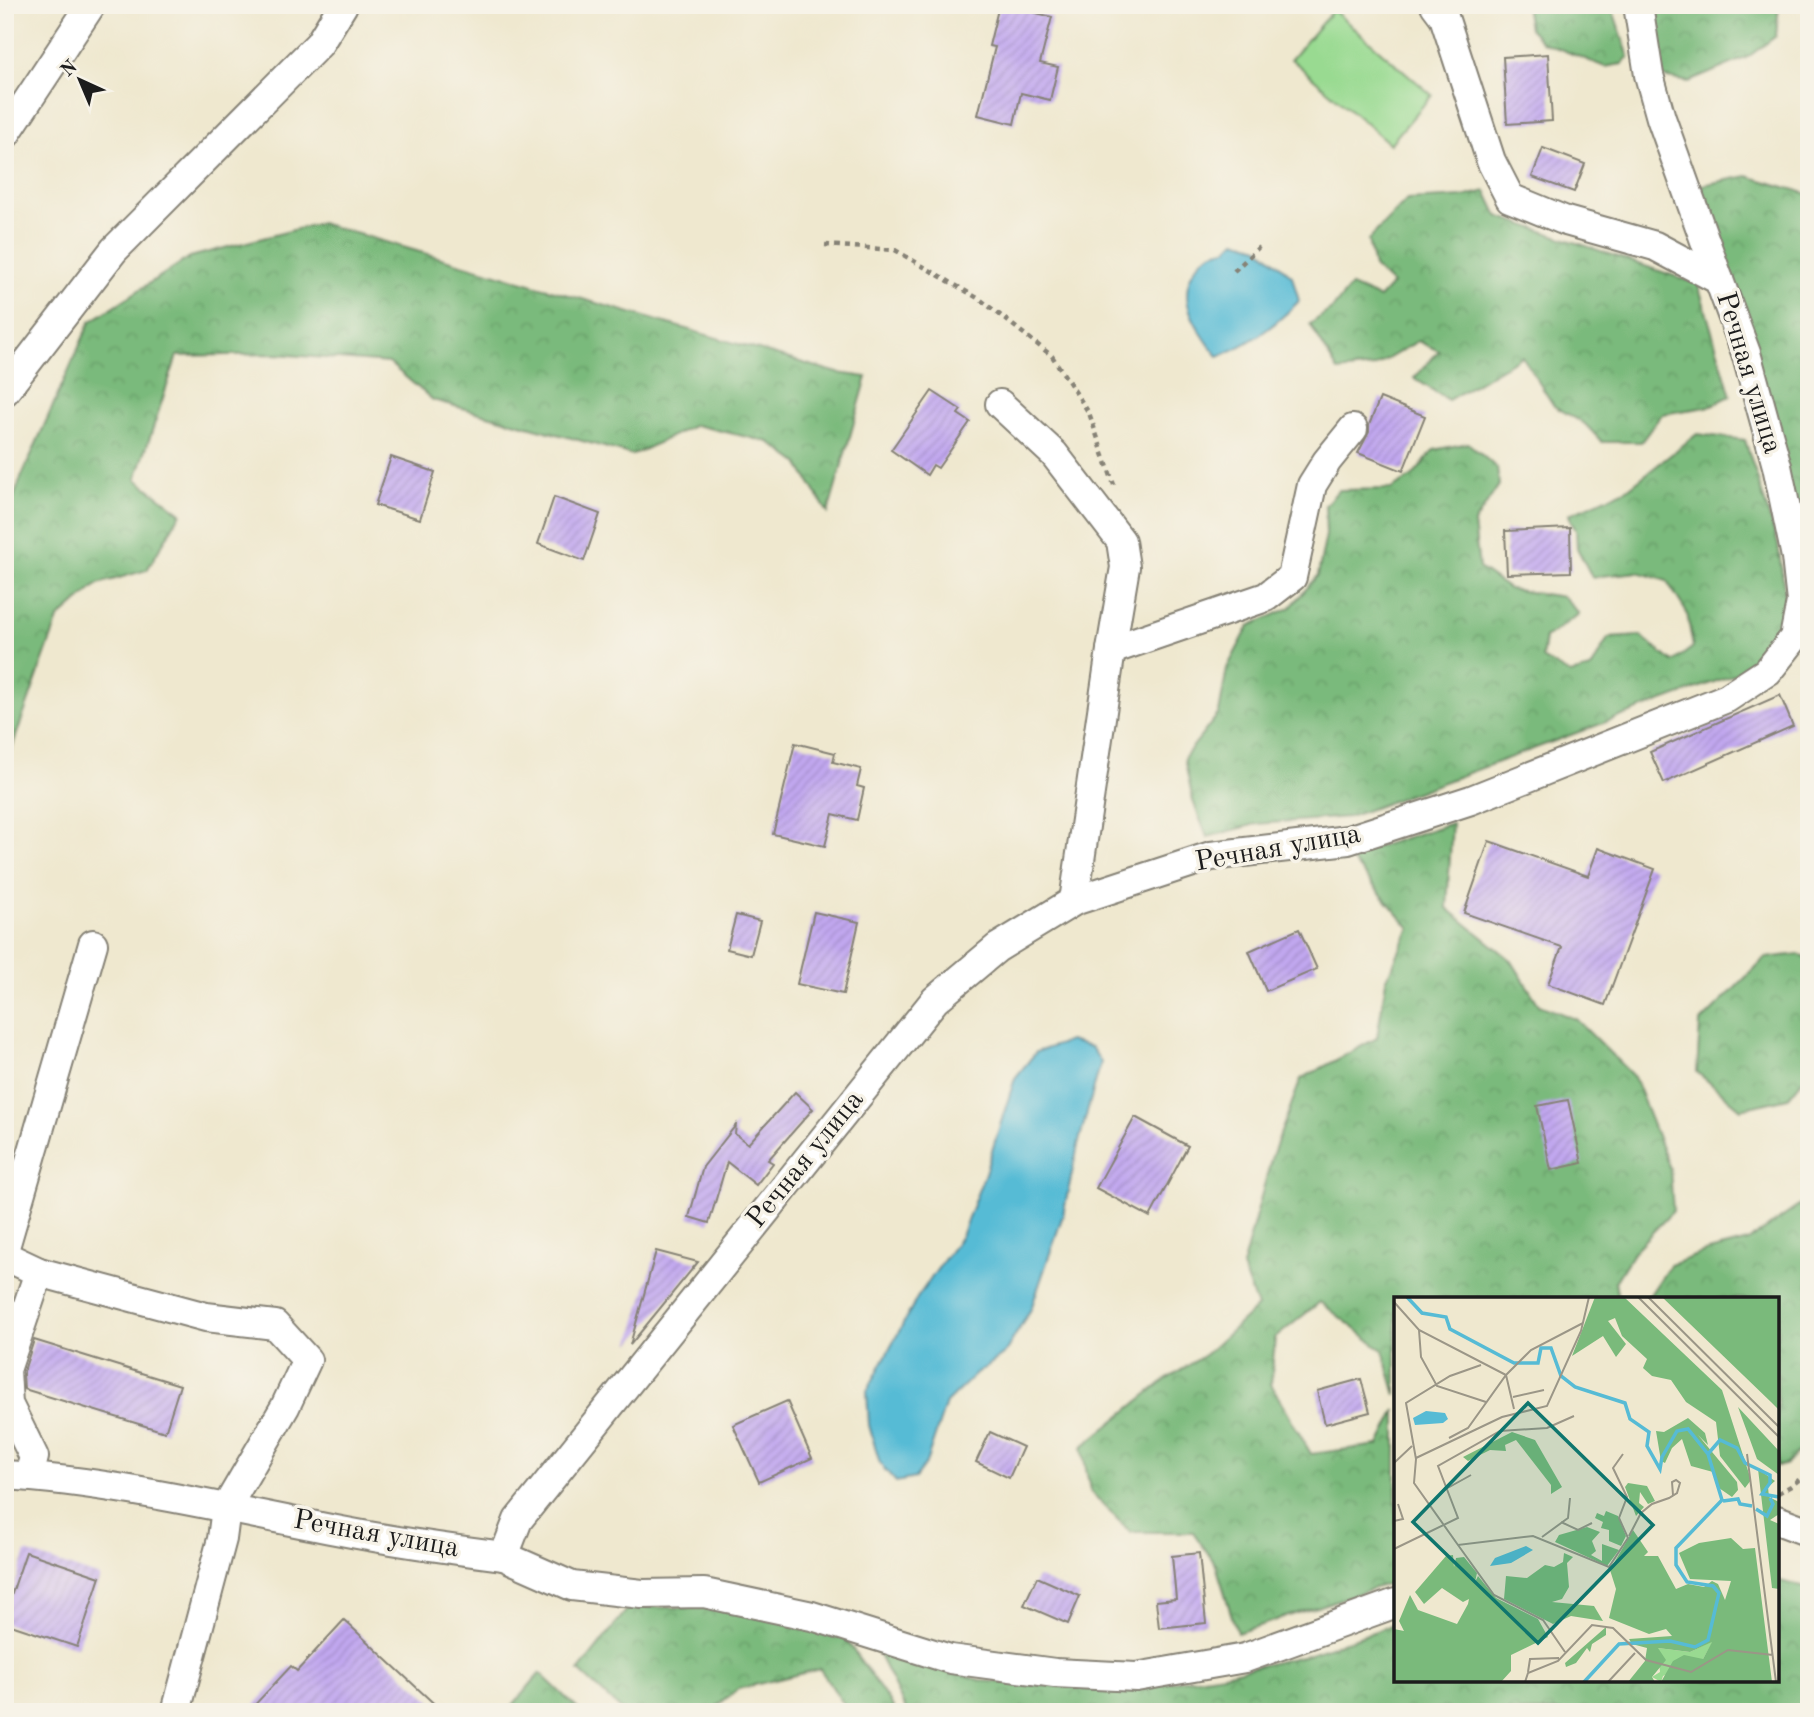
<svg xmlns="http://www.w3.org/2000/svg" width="1814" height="1717" viewBox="0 0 1814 1717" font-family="'Old Standard TT',serif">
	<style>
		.forest { fill: url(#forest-crowns); stroke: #4b6b4c; stroke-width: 2 }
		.pitch { fill: #99da91; stroke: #5a7b56; stroke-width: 2 }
		.water { fill: #56bbd5; stroke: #396c78; stroke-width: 2 }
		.building { fill: url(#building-hatch) }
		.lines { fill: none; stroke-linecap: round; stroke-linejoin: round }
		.minor-casing { stroke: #868276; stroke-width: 32 }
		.path { stroke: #868276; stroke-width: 4.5; stroke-dasharray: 5 5; stroke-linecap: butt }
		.minor { stroke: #fff; stroke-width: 28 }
		.labels { text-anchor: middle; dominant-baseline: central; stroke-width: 7; stroke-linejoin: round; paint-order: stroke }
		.street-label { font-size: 28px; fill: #1c1c1c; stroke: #f7f3e8 }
		.inset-river { fill: none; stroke: #56bbd5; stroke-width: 3.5 }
		.inset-road { fill: none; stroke: #9b9687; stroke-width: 2 }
		.view { fill: #0f766e; fill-opacity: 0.15; stroke: #0f766e; stroke-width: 3.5 }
		.inset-edge { fill: none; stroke: #1c1c1c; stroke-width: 3.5 }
	</style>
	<defs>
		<pattern id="forest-crowns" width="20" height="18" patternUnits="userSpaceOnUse" patternTransform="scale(1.75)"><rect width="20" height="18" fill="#7aba7b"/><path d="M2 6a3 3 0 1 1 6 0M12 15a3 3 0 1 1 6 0" fill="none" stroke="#699f6a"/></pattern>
		<pattern id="building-hatch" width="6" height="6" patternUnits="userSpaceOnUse" patternTransform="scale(1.75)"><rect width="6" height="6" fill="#c1a7ef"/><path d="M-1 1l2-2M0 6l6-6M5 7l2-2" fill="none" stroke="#a58fcc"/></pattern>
	</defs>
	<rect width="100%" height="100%" fill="#f7f3e8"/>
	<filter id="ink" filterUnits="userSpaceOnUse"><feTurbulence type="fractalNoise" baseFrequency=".0143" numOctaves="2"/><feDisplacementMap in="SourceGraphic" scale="14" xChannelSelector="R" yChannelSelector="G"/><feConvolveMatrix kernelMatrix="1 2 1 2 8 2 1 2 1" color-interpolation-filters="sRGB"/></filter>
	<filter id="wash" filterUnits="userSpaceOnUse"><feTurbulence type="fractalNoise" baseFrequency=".00686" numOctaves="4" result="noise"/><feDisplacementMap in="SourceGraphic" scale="28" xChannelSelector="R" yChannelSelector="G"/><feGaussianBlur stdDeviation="1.57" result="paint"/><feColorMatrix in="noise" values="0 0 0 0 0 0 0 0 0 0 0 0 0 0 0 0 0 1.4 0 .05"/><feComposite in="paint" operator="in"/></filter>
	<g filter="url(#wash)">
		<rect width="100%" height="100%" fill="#efe8cf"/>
		<g class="forest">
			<path d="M1525,5H1611L1629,57L1622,64L1605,67L1542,42L1529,28Z"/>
			<path d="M1657,5H1779L1776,36L1748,57L1689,82L1662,77L1655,14Z"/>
			<path d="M1747,176L1809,194V550L1697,186Z"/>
			<path d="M1486,191L1498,216L1698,284L1731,396L1707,407L1662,414L1641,442H1602L1585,424L1554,406L1522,356L1448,400L1414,378L1439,351L1418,341L1374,367L1338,371L1310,324L1333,308L1351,286L1379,298L1392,284L1374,267L1368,240L1407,200L1463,197Z"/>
			<path d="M320,223L838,373L867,377L828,513L798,463L769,442L695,425L633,455L433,400L389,363L276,354L177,356L136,479L181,513L147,570L98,584L58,619L5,767V521L21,478L90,322L190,257Z"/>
			<path d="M1697,434L1745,440L1778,544L1786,603L1772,641L1736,674L1349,817L1256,824L1207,837L1193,801L1184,758L1219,713L1227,668L1249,626L1290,608L1318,575L1326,535L1325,505L1339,490L1391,489L1413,476L1434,450L1468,443L1497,468L1499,485L1474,523L1479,568L1509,589L1564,597L1579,614L1545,638L1542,658L1570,674L1591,669L1608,638L1641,636L1673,662L1693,647L1687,613L1667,581L1638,572L1592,577L1577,548L1576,530L1571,522L1569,514L1626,490Z"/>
			<path d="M1452,823L1447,908L1511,960L1539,1005L1576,1019L1634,1077L1670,1169L1673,1211L1635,1250L1615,1282L1618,1299H1396V1395L1383,1350L1320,1302L1275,1338L1271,1384L1311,1454L1379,1445L1396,1410V1581L1237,1633L1216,1565L1193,1532H1130L1090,1491L1082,1447L1161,1383L1206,1354L1257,1307L1242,1267L1272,1156L1301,1079L1377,1038L1386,980L1410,928L1348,856Z"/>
			<path d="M1799,954L1809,961V1072L1788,1098L1741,1109L1697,1072L1700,1023L1765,958Z"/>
			<path d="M1809,1199V1442L1786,1464L1777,1467V1299H1647L1670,1265L1705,1252L1748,1241Z"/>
			<path d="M1777,1580L1809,1589V1712H907L876,1649L983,1681L1117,1690L1223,1674L1307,1655L1396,1624V1680H1777Z"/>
			<path d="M629,1607L714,1608L843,1635L896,1712H849L820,1669L738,1689L710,1712H623L579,1671Z"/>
			<path d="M540,1673L581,1712H507Z"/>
		</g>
		<path class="pitch" d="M1333,10L1432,95L1390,144L1291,59Z"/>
		<g class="water">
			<path d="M1236,240L1259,247L1292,276L1299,301C1277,324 1249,345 1218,356C1208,345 1191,319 1188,304C1183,278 1200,251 1227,249Z"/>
			<path d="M1069,1041L1091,1047L1101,1062L1078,1145L1063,1215L1031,1309L1004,1354L976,1374L946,1403L926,1463L915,1478L896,1482L880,1464L869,1425L867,1391L917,1298L961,1236L985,1173L1015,1078L1036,1052Z"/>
		</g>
		<g id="blocks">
			<g class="building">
				<path d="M999,5H1031L1029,11L1052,17L1040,63L1058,67L1050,100L1021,93L1014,124L978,115L995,47L989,46Z"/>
				<path d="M1548,54L1552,121L1507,124L1503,57Z"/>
				<path d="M1543,148L1585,164L1574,192L1532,177Z"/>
				<path d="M932,391L961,410L958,414L970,422L938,468L933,465L927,475L891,450Z"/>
				<path d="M1380,398L1425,416L1403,471L1358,453L1369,432V425Z"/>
				<path d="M391,457L435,472L420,519L375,505Z"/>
				<path d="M554,497L600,514L584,561L538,544Z"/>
				<path d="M1570,528L1571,572L1507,574L1505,531Z"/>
				<path d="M1780,695L1793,726L1664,783L1650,752Z"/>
				<path d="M795,743L835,753L833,762L861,769L857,786L864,788L857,820L833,814L825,846L773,834Z"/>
				<path d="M1489,841L1588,876L1598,848L1655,869L1605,1005L1548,984L1562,947L1464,913Z"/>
				<path d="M814,912L859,922L843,994L797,984Z"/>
				<path d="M736,915L760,921L751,955L727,949Z"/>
				<path d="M1299,929L1317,969L1266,991L1249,951Z"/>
				<path d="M795,1092L813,1109L768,1160L773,1163L756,1185L727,1162L709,1223L689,1217L703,1167L736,1125L735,1134L748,1144Z"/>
				<path d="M1568,1100L1582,1163L1551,1170L1537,1106Z"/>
				<path d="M1135,1117L1188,1146L1150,1217L1096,1188Z"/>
				<path d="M656,1251L698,1262L630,1345Z"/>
				<path d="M34,1340L180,1385L165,1432L24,1389L23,1374Z"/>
				<path d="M1361,1379L1370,1412L1325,1424L1317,1391Z"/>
				<path d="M787,1401L812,1458L759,1482L733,1425Z"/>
				<path d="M990,1432L1023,1447L1009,1478L976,1462Z"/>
				<path d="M26,1552L100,1577L77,1647L5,1623V1614Z"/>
				<path d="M1199,1553L1206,1623L1159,1628L1156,1601L1176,1599L1172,1556Z"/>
				<path d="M1037,1577L1080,1596L1068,1624L1024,1605Z"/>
				<path d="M344,1620L443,1712H248L291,1666L297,1671Z"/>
			</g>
		</g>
	</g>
	<g filter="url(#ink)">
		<use href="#blocks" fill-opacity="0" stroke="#868276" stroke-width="2"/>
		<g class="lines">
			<defs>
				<g id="minor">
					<path d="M1638,5L1649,75L1661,118L1719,280"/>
					<path d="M5,135L91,5"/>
					<path d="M5,391L114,250L319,44L343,5"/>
					<path d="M1000,404L1054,454L1121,541L1125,567L1111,650L1074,901"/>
					<path d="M1111,650L1266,597L1292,577L1312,485L1327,461L1353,429"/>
					<path d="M5,1247L93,944"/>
					<path d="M5,1256L39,1272L206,1317L275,1325L307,1360L285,1407L226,1508L222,1539L176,1712"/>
					<path d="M5,1475C117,1482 226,1509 336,1530C392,1541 448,1549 504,1556L518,1520L935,1000L997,948L1074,901L1211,856L1348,840L1471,800L1727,698L1768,671L1794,638L1801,602L1796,557L1777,466L1746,353L1719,280L1655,246L1566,221L1510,198L1491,161L1444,17L1435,5"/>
					<path d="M29,1476L34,1457L8,1404L6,1370L39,1272"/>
					<path d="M1777,1520L1809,1532"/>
					<path d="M504,1556L572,1586L642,1594L704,1593L812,1616L950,1659L1055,1673L1136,1677L1245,1658L1396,1603"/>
				</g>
			</defs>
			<use href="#minor" class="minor-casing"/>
			<g class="path">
				<path d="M825,245L895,250L981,300L1052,356L1089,413L1114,485"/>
				<path d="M1234,271L1259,247"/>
				<path d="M1778,1493L1791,1486L1809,1472"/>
			</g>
			<use href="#minor" class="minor"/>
		</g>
	</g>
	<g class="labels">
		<g class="street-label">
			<text transform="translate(1748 373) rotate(73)">Речная улица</text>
			<text transform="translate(1278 849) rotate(-10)">Речная улица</text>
			<text transform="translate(806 1160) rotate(-51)">Речная улица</text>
			<text transform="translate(376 1535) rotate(10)">Речная улица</text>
		</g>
	</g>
	<g transform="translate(1394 1297)">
		<rect width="385" height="385" fill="#efe8cf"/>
		<path d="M319,344L309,362L269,379L267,385L258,380L266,375L264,351L296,355Z" fill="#99da91"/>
		<path d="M201,0H230L328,93L357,183L351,191L326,159L322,125L292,105L277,83L258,79L249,71L253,62L228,39L221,21L214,24L232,47L222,60L209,39L178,59ZM268,0H385V113L377,105ZM344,110L385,154V178L363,162ZM294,121L311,136L314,148L304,138L343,185L344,193L338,200L325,191L319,175L297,169L288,142L278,151L271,166L267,164L262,134L270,135ZM118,135L141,143L168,190L157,197V188L122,143L111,148L112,154L96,153L74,164L69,160ZM364,172L381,184L374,190L375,200L385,205V217L376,223L385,227V292L378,291ZM234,186L253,189L261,204L254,207L246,195L245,206L250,210L242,219L231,190ZM212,214L224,219L232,239L227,249L215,244V233L207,231L209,225L201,221L203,216L210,219ZM193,230L206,235L198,244L202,254L197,258L208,264V247L225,253L213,269L161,245L165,238ZM239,233L254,255L250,259H264L282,292L294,287L310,290L318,284L324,287L331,303L337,284L296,282L285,256L305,246L337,241L349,252L361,251L378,385H267L279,364L290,358L309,362L318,345L296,355L264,351L272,363L258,380L261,385H234L251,364L253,351L238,347L235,342L278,339L272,332L255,337L215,321L222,292L216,273ZM170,256L179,260L173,266L175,290L168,302L158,305L200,309L209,324L177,319L159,327L110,302L112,279L133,281L151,268L160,270L169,265ZM59,258L60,270L62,261L70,260L83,276L81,285L84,279L102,301L144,322L154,340L117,358V374L107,385H0V332L10,334L5,324L16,298L24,313L63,327L74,307L75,302L69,305L48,291L30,307L21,295L52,259ZM212,330V338L198,347L196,355L193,351L182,366L172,370L171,366Z" fill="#7aba7b"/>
		<path d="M32,114L51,116L54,122L49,126L21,128L19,121ZM132,249L139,253L117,266L96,269L101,261Z" fill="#56bbd5"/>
		<path class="inset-river" d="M13,0L28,16L52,20L56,32L120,66H144L147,51H157L167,79L181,90L231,106L236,122L255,135L253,149L266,172L268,160L283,134L294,132L314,157L326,143L343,151L351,166L376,178V186L368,197L385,200M329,204L344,202L346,207L358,209M362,212L373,219L379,207L376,201M190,385L225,347L276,344L301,350L314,343L325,296L319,289L293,285L282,268V251L328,203L314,157"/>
		<path class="inset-road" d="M244,0L385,140M254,0L385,130M0,5L25,33L112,78L120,112M25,33L27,60L43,89L92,105M87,68L56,79L12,106L22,162L20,186L64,248L139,239L215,270L234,241L225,221L233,200L219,171L229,157M119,100L150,93M55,141L74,131L112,78L137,53L189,26M353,157L382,385M22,161L108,120L153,109L187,34L195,0M0,166L18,149M50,193L77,178M0,224L9,222L4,207M167,225L184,233L198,226M235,239L247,216L258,207L275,201L283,196L286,186L282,183L278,185L279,198M148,240L174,221L176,201M64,248L100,298L149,323L171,355M0,252L64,221L44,169L106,134L153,131L180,119M134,375L136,362L165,361M131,385L134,376L164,364L198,328L219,331L252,363L297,375L334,353L379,358M214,385L241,356"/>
		<path class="view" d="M134,106L259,228L144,346L19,225Z"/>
		<rect width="385" height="385" class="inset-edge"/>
	</g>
	<rect width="1814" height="1717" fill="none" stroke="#f7f3e8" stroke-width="28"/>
	<g transform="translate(80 80) rotate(316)" stroke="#f7f3e8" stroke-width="5" paint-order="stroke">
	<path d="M0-5L12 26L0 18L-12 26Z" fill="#1c1c1c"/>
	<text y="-10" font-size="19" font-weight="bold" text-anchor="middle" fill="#1c1c1c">N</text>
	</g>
</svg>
